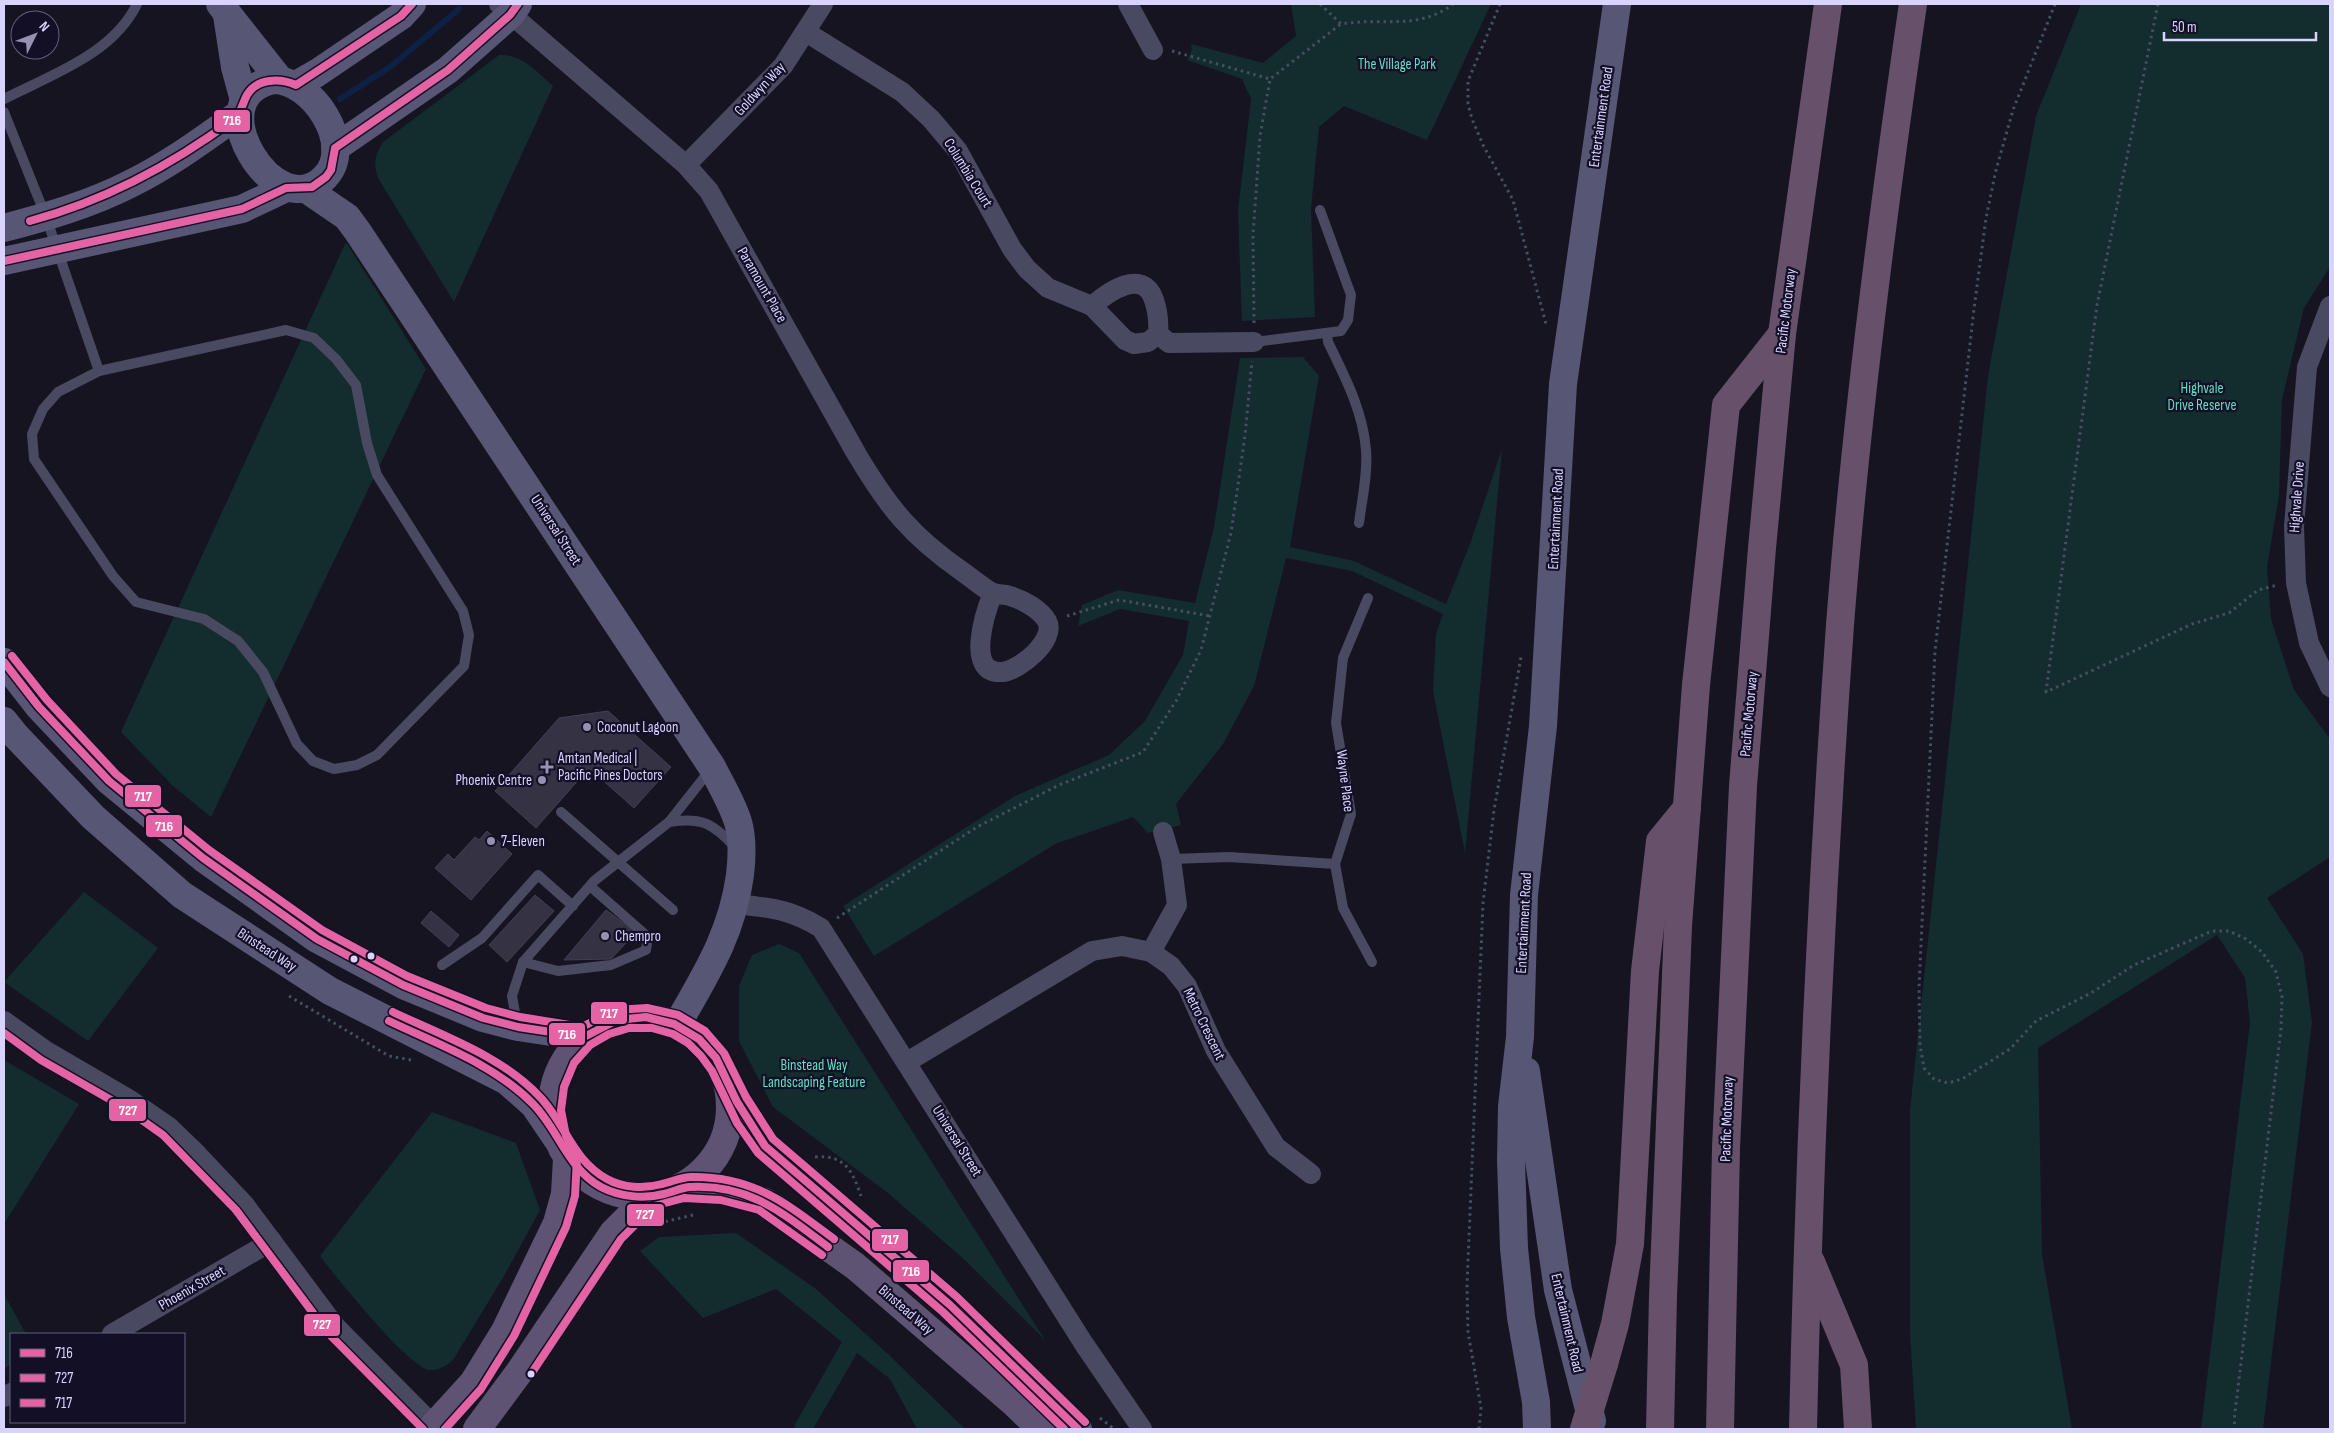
<svg xmlns="http://www.w3.org/2000/svg" width="2334" height="1433" viewBox="0 0 2334 1433" font-family="'Sofia Sans Condensed',sans-serif">
	<style>
		.green { fill: #132c2d }
		.lines { fill: none; stroke-linecap: round; stroke-linejoin: round }
		.stream { stroke: #0d2144; stroke-width: 6 }
		.building { fill: #343243; stroke: #433f54 }
		.path { stroke: #44505f; stroke-width: 3; stroke-dasharray: 2.5 4; stroke-linecap: butt }
		.lane { stroke: #4a4962; stroke-width: 10 }
		.street { stroke: #4a4962; stroke-width: 20 }
		.secondary { stroke: #575674; stroke-width: 28 }
		.primary { stroke: #5e5373; stroke-width: 28 }
		.highway { stroke: #67516a; stroke-width: 28 }
		.highway-bridge { stroke: #67516a; stroke-width: 28 }
		.bus-1-casing { stroke: #130f26; stroke-width: 11 }
		.bus-2-casing { stroke: #130f26; stroke-width: 11 }
		.bus-3-casing { stroke: #130f26; stroke-width: 11 }
		.bus-1 { stroke: #e463a4; stroke-width: 8 }
		.bus-2 { stroke: #e463a4; stroke-width: 8 }
		.bus-3 { stroke: #e463a4; stroke-width: 8 }
		.poi-dot { fill: #9591b1; stroke: #130f26; stroke-width: 2 }
		.bus-dot { fill: #d9d4ff; stroke: #130f26; stroke-width: 2 }
		.labels { text-anchor: middle; dominant-baseline: central; stroke-width: 4.5; stroke-linejoin: round; paint-order: stroke }
		.park-label { font-size: 15px; fill: #5fe0c0; stroke: #130f26 }
		.street-label { font-size: 15px; fill: #d9d4ff; stroke: #130f26 }
		.poi-label { font-size: 15px; fill: #d9d4ff; stroke: #130f26; text-anchor: start }
		.line-badge { stroke: #130f26; stroke-width: 2 }
		.badge-label { font-size: 14px; text-anchor: middle; font-weight: bold; fill: #fff }
	</style>
	<rect width="100%" height="100%" fill="#161421"/>
	<g class="green">
		<path d="M1291,4H1491L1427,140L1344,106L1319,127L1311,209L1315,317L1242,321L1238,211L1251,99L1242,79L1187,60L1192,49L1191,44L1263,63L1296,36Z"/>
		<path d="M2081,4H2330V267L2304,308L2282,399L2279,495L2267,567L2271,619L2294,690L2330,739V857L2267,898L2303,954L2312,1022L2263,1429H2201L2250,1022L2245,978L2217,935L2038,1048L2042,1254L2072,1429H1916L1910,1332V1110L1988,376L2036,116Z"/>
		<path d="M499,55C522,54 537,72 553,86L454,302L378,178C373,163 375,155 383,142Z"/>
		<path d="M346,242L426,369L211,817L173,786L121,732Z"/>
		<path d="M1303,357L1319,376L1290,547L1354,561L1446,604L1470,544L1502,449L1465,853L1433,691L1436,634L1443,614L1352,571L1286,558L1254,686L1223,744L1176,804L1181,825L1148,833L1133,817L1055,844L874,956L843,906L1015,796L1109,755L1145,721L1183,655L1189,621L1120,609L1078,626L1082,605L1118,590L1195,603L1214,527L1240,358Z"/>
		<path d="M84,892L158,948L88,1041L4,982Z"/>
		<path d="M779,944L799,953L1045,1340L966,1261L888,1193L773,1107L739,1041V986L752,955Z"/>
		<path d="M4,1060L79,1104L4,1224Z"/>
		<path d="M432,1112L516,1143L540,1210L504,1276L453,1360C446,1366 439,1371 429,1370C407,1366 336,1277 320,1256Z"/>
		<path d="M736,1233L816,1289L888,1354L965,1429H917L890,1379L857,1353L813,1429H796L794,1426L842,1342L776,1289L703,1318L640,1251L659,1237Z"/>
		<path d="M4,1294L26,1334H11V1364L4,1369Z"/>
	</g>
	<g class="lines">
		<path class="stream" d="M340,99L390,67L459,9"/>
	</g>
	<g class="building">
		<path d="M608,711L671,767L634,808L589,768L536,828L495,791L559,718Z"/>
		<path d="M487,831L512,854L471,900L435,868L448,854L454,860L475,837L479,840Z"/>
		<path d="M535,895L554,911L507,962L489,945Z"/>
		<path d="M606,910L636,932L611,959L564,960Z"/>
		<path d="M431,911L459,935L449,947L421,923Z"/>
	</g>
	<g class="lines">
		<g class="path">
			<path d="M1320,4L1341,24C1382,17 1418,31 1453,4"/>
			<path d="M1500,4L1468,81V104L1472,119L1483,145L1513,200L1546,324"/>
			<path d="M2055,4L2013,110L1996,170L1986,218L1974,309L1935,651L1919,987L1920,1045L1924,1068L1934,1079L1948,1083L1962,1079L2010,1049L2036,1021L2091,993L2134,965L2212,931H2229L2246,939L2262,952L2276,972L2282,997L2281,1029L2234,1421L2236,1429"/>
			<path d="M2158,4L2097,305L2046,692L2192,624L2229,613L2258,590L2278,585"/>
			<path d="M1172,51L1270,79"/>
			<path d="M1254,323L1253,235L1260,136L1270,79L1341,24"/>
			<path d="M1067,616L1119,600L1210,616"/>
			<path d="M837,918L977,827L1059,785L1143,752L1176,701L1201,650L1231,533L1245,436L1252,361"/>
			<path d="M289,996L389,1056L411,1060"/>
			<path d="M815,1157C845,1154 853,1172 861,1196"/>
			<path d="M659,1223L697,1214"/>
			<path d="M1100,1418L1114,1429"/>
			<path d="M1479,1429L1481,1408L1468,1332L1467,1285L1483,903L1494,810L1521,657"/>
		</g>
		<g class="lane">
			<path d="M4,99C51,75 113,54 137,4"/>
			<path d="M4,112L46,217L99,371"/>
			<path d="M286,330L314,338L336,359L356,385L367,443L377,475L463,611L469,635L464,666L377,755L357,765L334,769L313,761L297,744L263,672L238,641L204,619L136,602L113,576L34,459L32,434L43,409L58,392L99,371Z"/>
			<path d="M1327,334L1328,342C1345,377 1363,411 1366,450C1368,474 1362,499 1359,523"/>
			<path d="M1254,342L1341,331L1348,320L1351,295L1320,210"/>
			<path d="M561,812L673,910"/>
			<path d="M669,822C701,817 713,823 735,847"/>
			<path d="M1171,859L1229,857L1335,864L1351,814L1336,723L1343,658L1368,598"/>
			<path d="M1335,864L1343,908L1372,962"/>
			<path d="M523,962L558,971L611,965L646,950L648,937L590,886"/>
			<path d="M442,965L482,938L538,875L573,906"/>
			<path d="M517,1024L512,996L523,962L594,881L669,822L710,770"/>
		</g>
		<g class="street">
			<path d="M499,4L686,165L709,191L856,453C888,507 911,536 963,572C973,579 982,587 991,592C997,595 1004,594 1010,596C1023,600 1040,609 1047,621C1057,640 1019,671 1002,672C964,675 986,610 993,593"/>
			<path d="M1128,4L1153,50"/>
			<path d="M806,32L902,92L931,119L958,151L1012,249L1027,269L1048,288L1092,306L1125,340L1134,344L1148,342L1158,334C1159,322 1158,312 1154,300C1143,267 1108,292 1092,306"/>
			<path d="M686,165L783,66L823,4"/>
			<path d="M2330,306L2307,367L2294,526L2296,583L2309,643L2330,687"/>
			<path d="M1158,334L1169,343L1254,342"/>
			<path d="M736,904C771,908 790,909 821,928L1084,1344L1142,1429"/>
			<path d="M1151,952L1177,905L1171,859L1163,832"/>
			<path d="M4,1021L46,1051L130,1100L169,1127L197,1154L244,1204L335,1326L437,1429"/>
			<path d="M907,1062L1092,951L1122,946L1151,952L1171,966L1187,986L1216,1051L1276,1147L1311,1174"/>
			<path d="M112,1334L272,1241"/>
			<path d="M4,1397L11,1393"/>
		</g>
		<g class="secondary">
			<path d="M220,4L280,80"/>
			<path d="M227,15L235,67L244,100"/>
			<path d="M273,80C312,79 356,145 325,177C277,229 194,97 273,80Z"/>
			<path d="M296,85L317,73L401,16L412,4"/>
			<path d="M335,148L448,70L510,15L518,4"/>
			<path d="M306,189L347,217L358,232L712,767C721,785 732,803 738,822C743,839 742,858 740,875C732,934 706,974 677,1025"/>
			<path d="M4,228C46,217 91,204 130,184C169,165 204,139 239,114"/>
			<path d="M4,261L242,209L286,188"/>
			<path d="M4,662L39,707L109,781L203,858L317,939L403,985L483,1018L518,1027L584,1037"/>
			<path d="M4,721L16,736L93,817L182,895L330,991L507,1081L534,1105L557,1139"/>
			<path d="M1526,1071L1558,1290L1592,1421"/>
			<path d="M1537,1429L1536,1402L1521,1317L1514,1248L1511,1161L1512,1106L1520,1037L1524,895L1543,726L1563,384L1617,4"/>
		</g>
		<g class="primary">
			<circle cx="641" cy="1107" r="89"/>
			<path d="M731,1090L746,1118L765,1146L950,1305L1078,1429"/>
			<path d="M682,1188L723,1190L763,1201L855,1266L1014,1403L1041,1429"/>
			<path d="M431,1429L473,1383L505,1331L557,1223L565,1194L567,1158"/>
			<path d="M477,1429L520,1371L613,1233L649,1197"/>
		</g>
		<g class="highway">
			<path d="M1811,1262L1854,1365L1858,1429"/>
			<path d="M1604,1364L1615,1324L1630,1244L1645,971L1660,841L1687,808"/>
			<path d="M1660,1429L1663,1296L1678,926L1696,685L1726,405L1782,334"/>
			<path d="M1720,1429L1726,1148L1743,786L1762,548L1782,334L1828,4"/>
			<path d="M1803,1429C1809,1161 1821,892 1840,625C1856,417 1883,210 1913,4"/>
		</g>
		<path class="highway-bridge" d="M1584,1429L1604,1364"/>
		<defs>
			<g id="bus-1">
				<path d="M30,221C104,201 172,165 234,119C242,112 242,104 247,95C257,78 280,78 296,85L401,16L412,4"/>
				<path d="M4,261L242,209L286,188L312,187L326,177L331,170L335,148L448,70L510,15L518,4"/>
				<path d="M4,662L39,707L109,781L203,858L317,939L403,985L483,1018L518,1027L584,1037L617,1020L646,1017L674,1024L699,1039L716,1058L737,1102L765,1146L950,1305L1078,1429"/>
				<path d="M389,1021C437,1044 494,1064 533,1104C559,1130 567,1168 601,1187C620,1197 644,1199 664,1194C673,1192 680,1188 689,1187C749,1183 784,1214 828,1247"/>
			</g>
			<g id="bus-2">
				<path d="M4,1033L41,1060L125,1108L163,1135L236,1210L328,1333L423,1429"/>
				<path d="M531,1374L621,1239L654,1206L684,1198L721,1200L759,1210L822,1255"/>
				<path d="M445,1429L481,1389L514,1336L566,1227L575,1196L577,1158L566,1136L561,1110L564,1087L574,1063L590,1045L609,1034L629,1028H652L673,1034L688,1043L701,1056L712,1071L737,1123L758,1153L943,1312L1064,1429"/>
			</g>
			<g id="bus-3">
				<path d="M12,656L47,700L116,774L209,850L322,930L407,976L486,1008L520,1017L582,1027L615,1010L647,1008L678,1015L705,1031L724,1053L746,1097L773,1139L957,1297L1085,1422"/>
				<path d="M393,1012C443,1036 502,1056 540,1097C565,1123 573,1161 607,1179C623,1188 644,1189 662,1184C672,1182 681,1177 691,1177C754,1176 787,1204 834,1239"/>
			</g>
		</defs>
		<use href="#bus-1" class="bus-1-casing"/>
		<use href="#bus-2" class="bus-2-casing"/>
		<use href="#bus-3" class="bus-3-casing"/>
		<use href="#bus-1" class="bus-1"/>
		<use href="#bus-2" class="bus-2"/>
		<use href="#bus-3" class="bus-3"/>
	</g>
	<g class="poi-dot">
		<circle cx="587" cy="727" r="5"/>
		<path d="M544.5 759.5h5v5h5v5h-5v5h-5v-5h-5v-5h5z"/>
		<circle cx="542" cy="780" r="5"/>
		<circle cx="491" cy="841" r="5"/>
		<circle cx="605" cy="936" r="5"/>
	</g>
	<g class="bus-dot">
		<circle cx="371" cy="956" r="4.5"/>
		<circle cx="354" cy="959" r="4.5"/>
		<circle cx="531" cy="1374" r="4.5"/>
	</g>
	<g class="labels">
		<g class="park-label">
			<text x="1397" y="64">The Village Park</text>
			<text x="2202" y="388">Highvale<tspan x="2202" dy="17">Drive Reserve</tspan></text>
			<text x="814" y="1065">Binstead Way<tspan x="814" dy="17">Landscaping Feature</tspan></text>
		</g>
		<g class="street-label">
			<text transform="translate(760 89) rotate(-47)">Goldwyn Way</text>
			<text transform="translate(1601 117) rotate(-82)">Entertainment Road</text>
			<text transform="translate(968 173) rotate(58)">Columbia Court</text>
			<text transform="translate(762 285) rotate(60)">Paramount Place</text>
			<text transform="translate(1786 311) rotate(-83)">Pacific Motorway</text>
			<text transform="translate(2297 497) rotate(-86)">Highvale Drive</text>
			<text transform="translate(1556 519) rotate(-87)">Entertainment Road</text>
			<text transform="translate(556 530) rotate(57)">Universal Street</text>
			<text transform="translate(1749 714) rotate(-85)">Pacific Motorway</text>
			<text transform="translate(1345 781) rotate(83)">Wayne Place</text>
			<text transform="translate(1524 923) rotate(-87)">Entertainment Road</text>
			<text transform="translate(267 950) rotate(33)">Binstead Way</text>
			<text transform="translate(1204 1024) rotate(64)">Metro Crescent</text>
			<text transform="translate(1727 1119) rotate(-88)">Pacific Motorway</text>
			<text transform="translate(957 1141) rotate(58)">Universal Street</text>
			<text transform="translate(192 1288) rotate(-30)">Phoenix Street</text>
			<text transform="translate(906 1310) rotate(41)">Binstead Way</text>
			<text transform="translate(1567 1323) rotate(77)">Entertainment Road</text>
		</g>
		<g class="poi-label">
			<text x="597" y="727">Coconut Lagoon</text>
			<text x="558" y="758">Amtan Medical |<tspan x="558" dy="17">Pacific Pines Doctors</tspan></text>
			<text x="532" y="780" text-anchor="end">Phoenix Centre</text>
			<text x="501" y="841">7-Eleven</text>
			<text x="615" y="936">Chempro</text>
		</g>
	</g>
	<g class="line-badge">
		<rect x="213" y="109" width="38" height="24" rx="5" fill="#e463a4"/>
		<rect x="124" y="784" width="38" height="24" rx="5" fill="#e463a4"/>
		<rect x="145" y="814" width="38" height="24" rx="5" fill="#e463a4"/>
		<rect x="590" y="1001" width="38" height="24" rx="5" fill="#e463a4"/>
		<rect x="548" y="1022" width="38" height="24" rx="5" fill="#e463a4"/>
		<rect x="108" y="1098" width="39" height="24" rx="5" fill="#e463a4"/>
		<rect x="626" y="1203" width="39" height="24" rx="5" fill="#e463a4"/>
		<rect x="871" y="1228" width="38" height="24" rx="5" fill="#e463a4"/>
		<rect x="892" y="1259" width="38" height="24" rx="5" fill="#e463a4"/>
		<rect x="303" y="1313" width="38" height="24" rx="5" fill="#e463a4"/>
	</g>
	<g class="badge-label">
		<text x="232" y="125">716</text>
		<text x="143" y="801">717</text>
		<text x="164" y="831">716</text>
		<text x="609" y="1018">717</text>
		<text x="567" y="1039">716</text>
		<text x="128" y="1115">727</text>
		<text x="645" y="1219">727</text>
		<text x="890" y="1244">717</text>
		<text x="911" y="1276">716</text>
		<text x="322" y="1329">727</text>
	</g>
	<rect width="2334" height="1433" fill="none" stroke="#d9d4ff" stroke-width="10"/>
	<rect x="10" y="1333" width="175" height="90" fill="#130f26" stroke="#625e7d"/>
	<rect x="20" y="1349" width="25" height="8" fill="#e463a4" stroke="#625e7d"/>
	<text x="55" y="1358" font-size="15" fill="#d9d4ff">716</text>
	<rect x="20" y="1374" width="25" height="8" fill="#e463a4" stroke="#625e7d"/>
	<text x="55" y="1383" font-size="15" fill="#d9d4ff">727</text>
	<rect x="20" y="1399" width="25" height="8" fill="#e463a4" stroke="#625e7d"/>
	<text x="55" y="1408" font-size="15" fill="#d9d4ff">717</text>
	<g transform="translate(35 35) rotate(48)"><circle r="24" fill="#130f26" stroke="#625e7d"/>
	<path d="M0-4L9 19L0 12L-9 19Z" fill="#9591b1"/>
	<text y="-8" font-size="14" font-weight="bold" text-anchor="middle" fill="#d9d4ff">N</text>
	</g>
	<path d="M2164 32v8h152v-8" fill="none" stroke="#d9d4ff" stroke-width="2.5"/>
	<text x="2172" y="32" font-size="15" fill="#d9d4ff" stroke="#130f26" stroke-width="4" paint-order="stroke">50 m</text>
</svg>
